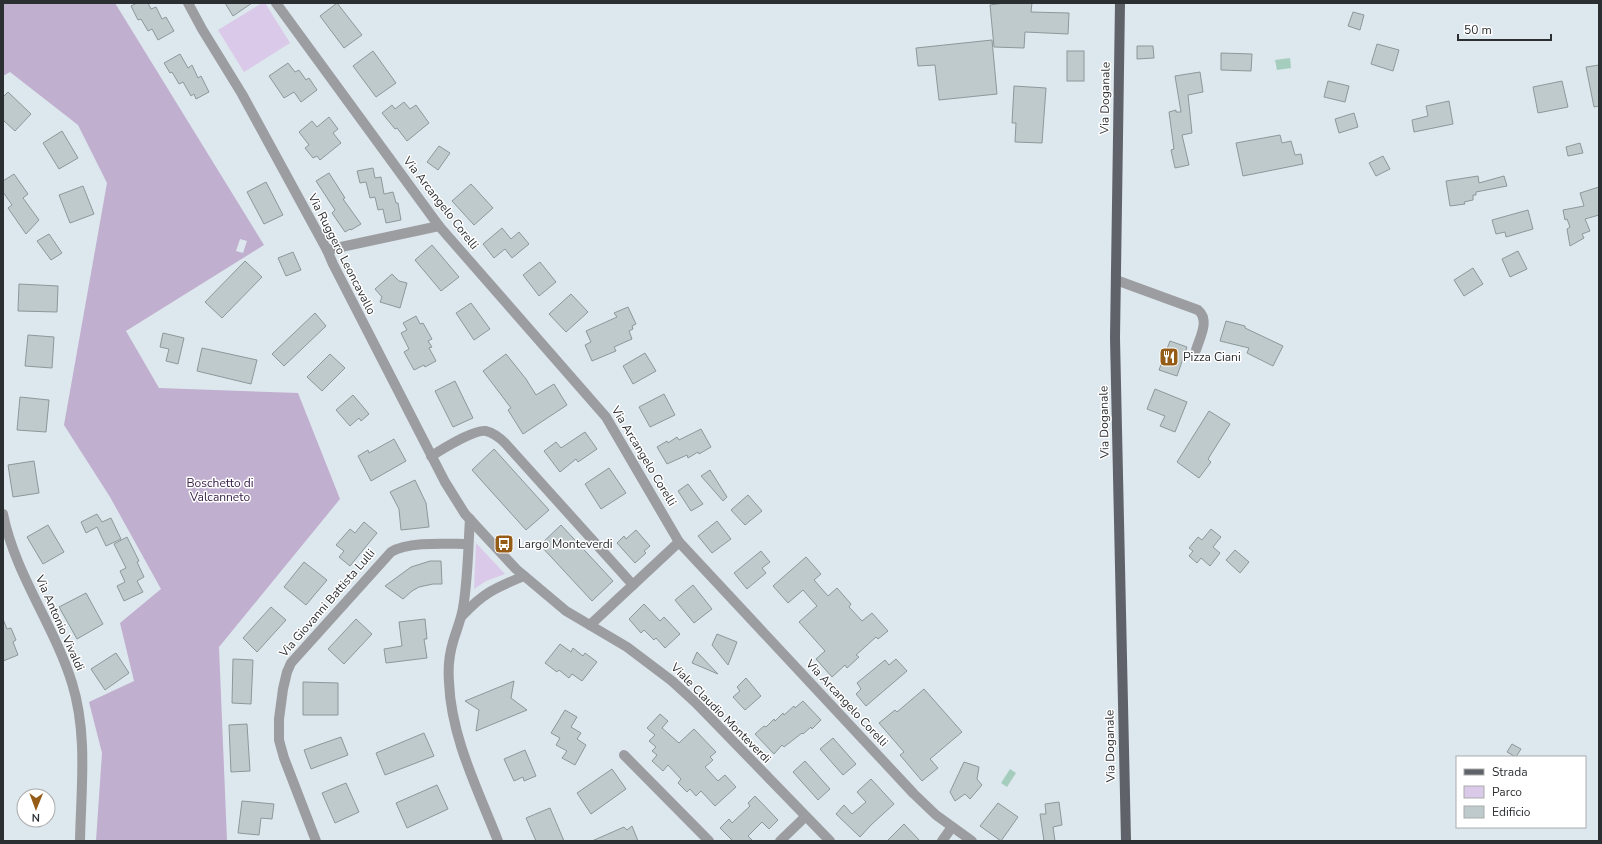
<svg xmlns="http://www.w3.org/2000/svg" width="1602" height="844" viewBox="0 0 1602 844" font-family="'Nunito Sans',sans-serif">
	<style>
		.green { fill: #dac9e8 }
		.forest { fill: #c0afce; fill-rule: evenodd }
		.water { fill: #a5cdbd }
		.building { fill: #becacc; stroke: #8c989a }
		.lines { fill: none; stroke-linecap: round; stroke-linejoin: round }
		.minor { stroke: #9c9da1; stroke-width: 10 }
		.major { stroke: #606269; stroke-width: 10 }
		.labels { text-anchor: middle; dominant-baseline: central; stroke-width: 3; stroke-linejoin: round; paint-order: stroke }
		.street-label { font-size: 12px; fill: #2c2f32; stroke: #fff }
		.poi-label { font-size: 12px; fill: #2c2f32; stroke: #fff; text-anchor: start }
		.park-label { font-size: 12px; fill: #351c45; stroke: #fff }
	</style>
	<rect width="100%" height="100%" fill="#dde7ee"/>
	<g class="green">
		<path d="M262,3H265L290,43L244,72L218,30Z"/>
		<path d="M476,543L505,574L486,581L474,589Z"/>
	</g>
	<path class="forest" d="M3,3H115L264,245L126,331L159,388L298,393L340,499L219,647L227,841H96L102,753L89,702L134,681L120,623L161,589L110,497L64,425L107,183L78,125L10,72L3,76ZM240,239L247,241L243,253L236,251Z"/>
	<g class="water">
		<path d="M1290,58L1291,68L1277,70L1275,60Z"/>
		<path d="M1010,769L1016,773L1007,787L1001,783Z"/>
	</g>
	<g class="building">
		<path d="M137,3H148L151,9L156,7L162,19L166,17L174,31L158,40L152,29L148,31L141,19L138,20L131,6Z"/>
		<path d="M225,3H252L233,16Z"/>
		<path d="M337,3L362,35L344,48L320,16Z"/>
		<path d="M1004,3H1032L1031,12L1069,13L1068,34L1025,32L1024,48L994,47L990,5Z"/>
		<path d="M1353,12L1364,15L1360,30L1348,26Z"/>
		<path d="M992,40L997,94L939,100L935,65L918,66L916,48Z"/>
		<path d="M1377,44L1399,50L1393,71L1371,64Z"/>
		<path d="M1137,46H1153L1154,58L1137,59Z"/>
		<path d="M373,51L396,83L376,97L353,66Z"/>
		<rect x="1067" y="51" width="17" height="30"/>
		<path d="M1221,53L1252,54L1251,71L1221,70Z"/>
		<path d="M180,54L188,68L192,65L198,78L201,76L209,92L196,99L194,94L191,96L183,82L179,84L172,72L170,73L164,63Z"/>
		<path d="M288,63L295,72L299,70L306,80L309,78L317,90L301,102L294,92L284,98L269,76Z"/>
		<path d="M1599,65V106L1594,107L1586,67Z"/>
		<path d="M1200,72L1203,92L1188,95L1192,133L1182,135L1189,165L1175,168L1171,150L1174,149L1169,112L1176,110V112H1181L1175,76Z"/>
		<path d="M1328,81L1349,86L1345,102L1324,97Z"/>
		<path d="M1562,81L1568,107L1538,113L1533,87Z"/>
		<path d="M1014,86L1046,88L1042,143L1015,142L1016,123H1012Z"/>
		<path d="M8,92L31,114L15,131L3,120V97Z"/>
		<path d="M1449,101L1453,124L1414,132L1412,120L1428,116L1426,106Z"/>
		<path d="M404,102L410,109L416,105L429,123L407,141L397,128L395,129L382,113L392,105L395,109Z"/>
		<path d="M1354,113L1358,127L1339,133L1335,119Z"/>
		<path d="M329,117L338,129L333,133L341,143L320,160L317,156L313,158L305,148L309,145L299,132L312,121L317,127Z"/>
		<path d="M62,131L78,158L59,169L43,143Z"/>
		<path d="M1280,135L1282,143L1291,141L1295,155L1301,154L1303,164L1243,176L1236,143Z"/>
		<path d="M1580,143L1583,153L1568,156L1566,147Z"/>
		<path d="M439,146L450,153L438,170L427,162Z"/>
		<path d="M1383,156L1390,169L1376,176L1369,163Z"/>
		<path d="M373,168L375,178L381,177L384,194L393,192L396,203H398L401,220L386,223L383,209L378,210L375,197L370,198L366,182L360,183L357,171Z"/>
		<path d="M329,173L345,198L343,199L361,224L351,230L350,229L345,232L332,213L335,210L316,181Z"/>
		<path d="M14,174L28,194L23,198L39,220L26,234L8,208L12,205L3,192V181Z"/>
		<path d="M1478,176L1479,183L1504,176L1507,186L1476,192V195H1473V200L1464,202L1465,204L1450,206L1446,181Z"/>
		<path d="M266,182L283,215L264,224L247,192Z"/>
		<path d="M471,184L493,208L474,225L452,201Z"/>
		<path d="M83,186L94,214L70,223L59,195Z"/>
		<path d="M1599,187V215L1585,219L1590,231L1582,234L1584,238L1570,246L1567,229L1570,227L1567,219L1565,220L1563,210L1584,206L1580,193Z"/>
		<path d="M1528,210L1533,229L1506,237L1505,232L1496,234L1492,220Z"/>
		<path d="M502,228L511,239L519,232L529,244L512,258L505,249L494,258L483,244Z"/>
		<path d="M49,234L62,253L51,260L37,241Z"/>
		<path d="M432,245L459,277L441,291L415,260Z"/>
		<path d="M1518,251L1527,269L1510,277L1502,259Z"/>
		<path d="M293,252L301,270L286,276L278,258Z"/>
		<path d="M245,261L262,277L222,318L205,302Z"/>
		<path d="M540,262L556,282L539,296L523,275Z"/>
		<path d="M1473,268L1483,284L1464,296L1454,280Z"/>
		<path d="M392,274L399,281L407,283L400,308L380,302L382,297L375,289Z"/>
		<path d="M19,284L58,286L57,312L18,311Z"/>
		<path d="M571,294L588,312L566,332L549,314Z"/>
		<path d="M471,303L490,329L474,340L456,313Z"/>
		<path d="M628,307L636,324L632,326L633,329L629,331L632,339L614,347L616,351L592,361L585,345L591,342L586,331L617,317L614,313Z"/>
		<path d="M315,313L326,326L284,366L272,354Z"/>
		<path d="M416,316L420,324L423,323L432,339L428,341L432,347L429,348L436,361L425,367L424,365L414,370L404,352L409,349L401,333L407,330L403,323Z"/>
		<path d="M1226,321L1245,326V328L1283,346L1273,366L1247,353L1249,348L1220,341Z"/>
		<path d="M163,333L184,338L178,364L166,361L169,349L160,347Z"/>
		<path d="M28,335L54,337L52,368L25,366Z"/>
		<path d="M1170,341L1187,347L1177,376L1159,370Z"/>
		<path d="M202,348L257,360L251,384L197,371Z"/>
		<path d="M645,353L656,371L633,384L623,366Z"/>
		<path d="M330,354L345,368L322,391L307,377Z"/>
		<path d="M506,354L526,379L536,395L554,384L567,405L523,434L508,410L511,408L483,371Z"/>
		<path d="M455,381L473,418L453,427L435,391Z"/>
		<path d="M1155,389L1187,402L1175,432L1160,426L1165,416L1147,409Z"/>
		<path d="M664,394L675,415L650,427L639,407Z"/>
		<path d="M353,395L369,414L361,421L359,418L350,426L336,410Z"/>
		<path d="M20,397L49,400L46,432L17,430Z"/>
		<path d="M1209,411L1230,424L1208,459L1211,462L1199,478L1177,462Z"/>
		<path d="M701,429L711,447L699,454L698,452L688,458L687,455L667,464L657,447L667,441L668,443L677,437L679,440Z"/>
		<path d="M585,432L597,449L578,462L576,459L560,472L544,451L556,442L561,448Z"/>
		<path d="M394,439L406,461L371,481L358,456L368,450L369,453Z"/>
		<path d="M494,449L549,510L526,530L472,470Z"/>
		<path d="M34,461L39,493L13,497L8,465Z"/>
		<path d="M609,468L626,493L601,509L585,484Z"/>
		<path d="M710,470L727,497L723,501L701,476Z"/>
		<path d="M415,480L426,503L429,527L401,530L399,509L390,492Z"/>
		<path d="M688,484L703,504L691,511L678,491Z"/>
		<path d="M748,495L762,511L745,525L731,510Z"/>
		<path d="M97,514L102,522L111,518L121,539L106,546L97,527L86,533L81,522Z"/>
		<path d="M717,521L731,539L712,553L698,536Z"/>
		<path d="M364,522L377,533L350,566L339,557L344,551L336,545L350,529L355,533Z"/>
		<path d="M48,525L64,552L43,564L27,537Z"/>
		<path d="M561,525L613,581L592,601L540,545Z"/>
		<path d="M1211,529L1221,537L1213,547L1220,553L1210,566L1201,558L1197,563L1189,556L1193,551L1189,548L1198,537L1202,540Z"/>
		<path d="M636,530L650,546L644,551L646,553L635,563L617,543L624,536L626,539Z"/>
		<path d="M127,537L139,561L137,562L144,577L137,581L143,592L124,601L117,586L125,582L120,571L126,568L114,544Z"/>
		<path d="M1235,550L1249,562L1240,573L1226,560Z"/>
		<path d="M761,551L770,562L762,568L766,573L747,589L734,573Z"/>
		<path d="M806,557L821,574L814,580L828,596L837,588L851,604L849,607L862,621L872,613L888,631L878,639L876,637L856,655L859,657L847,668L845,665L832,677L816,659L825,651L799,622L817,606L803,590L788,603L773,586Z"/>
		<path d="M430,561H441L442,584H433L419,587L412,591L403,599L385,586L411,567Z"/>
		<path d="M304,562L327,580L306,605L284,587Z"/>
		<path d="M693,585L712,609L694,623L675,600Z"/>
		<path d="M86,593L103,624L77,639L59,607Z"/>
		<path d="M644,604L660,621L664,617L680,634L665,648L656,638L654,640L644,630L641,633L629,619Z"/>
		<path d="M271,607L286,620L257,652L243,638Z"/>
		<path d="M3,619L7,629L11,628L16,640L13,642L18,655L3,661Z"/>
		<path d="M356,619L372,634L344,664L328,649Z"/>
		<path d="M425,619L427,639H424L427,658L386,663L384,649L402,646L399,622Z"/>
		<path d="M717,634L737,642L728,665L712,645Z"/>
		<path d="M560,644L571,652L573,648L583,656L585,653L597,662L582,681L572,674L569,678L559,670L557,672L545,663Z"/>
		<path d="M697,652L718,674L692,663Z"/>
		<path d="M116,653L129,673L105,690L91,669Z"/>
		<path d="M233,659L253,660L251,704L232,703Z"/>
		<path d="M896,659L907,671L866,706L856,694L861,689L857,683L885,660L889,665Z"/>
		<path d="M746,678L761,696L745,710L733,697L740,691L737,687Z"/>
		<path d="M514,681L511,698L527,710L476,731L479,710L465,701Z"/>
		<path d="M303,682L338,683V715H303Z"/>
		<path d="M924,689L962,732L930,759L938,768L922,781L900,755L904,752L879,723L895,710L897,712Z"/>
		<path d="M803,701L821,720L812,729L811,727L803,734L802,733L784,747L782,745L774,754L755,734L764,726L766,727L774,719L775,721L783,713L784,715L794,706L795,708Z"/>
		<path d="M565,710L577,717L571,727L581,733L577,739L586,745L575,765L562,758L567,751L556,745L560,738L551,733Z"/>
		<path d="M660,714L668,721L662,728L679,743L694,729L716,752L710,757L713,760L705,767L718,781L725,775L736,787L715,806L701,791L696,796L690,789L687,792L678,783L681,779L668,765L663,771L652,761L657,755L652,751L656,747L649,741L655,735L647,728Z"/>
		<path d="M247,724L250,771L231,772L229,725Z"/>
		<path d="M424,733L434,756L385,775L376,753Z"/>
		<path d="M341,737L348,755L311,769L304,750Z"/>
		<path d="M833,738L856,764L843,775L820,749Z"/>
		<path d="M1512,744L1521,749L1516,757L1507,752Z"/>
		<path d="M525,750L536,776L524,781L523,777L514,781L504,759Z"/>
		<path d="M805,761L830,789L818,800L793,772Z"/>
		<path d="M964,762L979,767L977,779L982,785L970,799L965,794L955,801L950,792Z"/>
		<path d="M612,769L626,789L591,814L577,793Z"/>
		<path d="M871,779L894,804L871,825L860,837L836,814L844,805L852,814L866,802L857,792Z"/>
		<path d="M346,783L359,812L335,823L322,793Z"/>
		<path d="M437,785L448,809L407,828L396,803Z"/>
		<path d="M755,796L778,820L769,829L762,822L748,836L753,841H733L720,828L729,819L732,823L750,806L748,803Z"/>
		<path d="M242,801L274,804L272,819L261,818L259,835L238,833Z"/>
		<path d="M1059,802L1062,825L1053,827L1055,841H1044L1040,814H1046L1045,804Z"/>
		<path d="M998,803L1018,817L1001,841L980,826Z"/>
		<path d="M550,808L564,841H536L526,818Z"/>
		<path d="M904,824L920,841H887Z"/>
		<path d="M632,826L638,841H592L624,827L627,830Z"/>
	</g>
	<g class="lines">
		<g class="minor">
			<path d="M188,3L202,29L242,94L327,250L333,264L445,482L465,514L516,569L566,611L627,647L672,681L696,703L830,841"/>
			<path d="M276,3L439,226L606,417L679,542L914,794L936,815L972,841"/>
			<path d="M327,250L439,226"/>
			<path d="M1116,280L1198,310C1210,320 1200,337 1196,350"/>
			<path d="M431,456C443,449 474,429 486,431C494,433 500,438 505,443L633,585"/>
			<path d="M3,514C15,574 54,625 72,683C88,734 81,789 80,841"/>
			<path d="M470,519C468,549 468,579 463,608C461,620 456,631 453,642C449,655 448,669 449,682C451,737 478,790 498,841"/>
			<path d="M462,616C483,593 495,588 524,576"/>
			<path d="M590,625L679,542"/>
			<path d="M624,755L709,841"/>
			<path d="M316,841L284,758L279,740V719L283,689L287,672L291,663L391,552C409,541 447,544 468,544"/>
			<path d="M780,841L805,817"/>
			<path d="M942,841L952,827"/>
		</g>
		<path class="major" d="M1120,3L1115,338L1126,841"/>
	</g>
	<defs>
		<symbol id="restaurant-square" viewBox="-11 -11 22 22"><rect x="-9" y="-9" width="18" height="18" rx="4" fill="#955c18" stroke="#fff"/><path d="M-5-6h1v4h1v-4h1v4h1v-4h1v5L-1.5 .5V6h-2V.5L-5-1ZM5-6V6H3V1.5H1.5Q1.5-4 5-6Z" fill="#fff"/></symbol>
		<symbol id="bus-square" viewBox="-11 -11 22 22"><rect x="-9" y="-9" width="18" height="18" rx="4" fill="#955c18" stroke="#fff"/><path d="M-5-6H5V4H4V6H2V4H-2V6H-4V4H-5ZM-3.5-4V0h7V-4ZM-3.5 1.2v1.5H-2V1.2ZM2 1.2v1.5H3.5V1.2Z" fill="#fff"/></symbol>
	</defs>
	<g fill-rule="evenodd">
		<use href="#restaurant-square" x="1158" y="346" width="22" height="22"/>
		<use href="#bus-square" x="493" y="533" width="22" height="22"/>
	</g>
	<g class="labels">
		<g class="street-label">
			<text transform="translate(1105 98) rotate(-89)">Via Doganale</text>
			<text transform="translate(441 203) rotate(52)">Via Arcangelo Corelli</text>
			<text transform="translate(342 254) rotate(63)">Via Ruggero Leoncavallo</text>
			<text transform="translate(1104 422) rotate(-91)">Via Doganale</text>
			<text transform="translate(644 456) rotate(59)">Via Arcangelo Corelli</text>
			<text transform="translate(327 603) rotate(-49)">Via Giovanni Battista Lulli</text>
			<text transform="translate(60 623) rotate(66)">Via Antonio Vivaldi</text>
			<text transform="translate(847 703) rotate(47)">Via Arcangelo Corelli</text>
			<text transform="translate(721 713) rotate(45)">Viale Claudio Monteverdi</text>
			<text transform="translate(1110 746) rotate(-91)">Via Doganale</text>
		</g>
		<g class="poi-label">
			<text x="1183" y="357">Pizza Ciani</text>
			<text x="518" y="544">Largo Monteverdi</text>
		</g>
		<g class="park-label">
			<text x="220" y="483">Boschetto di<tspan x="220" dy="14">Valcanneto</tspan></text>
		</g>
	</g>
	<rect width="1602" height="844" fill="none" stroke="#2c2f32" stroke-width="8"/>
	<rect x="1456" y="756" width="130" height="72" fill="#ffffff" stroke="#abacad"/>
	<rect x="1464" y="769" width="20" height="6" fill="#606269" stroke="#abacad"/>
	<text x="1492" y="776" font-size="12" fill="#2c2f32">Strada</text>
	<rect x="1464" y="786" width="20" height="12" fill="#dac9e8" stroke="#abacad"/>
	<text x="1492" y="796" font-size="12" fill="#2c2f32">Parco</text>
	<rect x="1464" y="806" width="20" height="12" fill="#becacc" stroke="#abacad"/>
	<text x="1492" y="816" font-size="12" fill="#2c2f32">Edificio</text>
	<g transform="translate(36 808) rotate(181)"><circle r="19" fill="#ffffff" stroke="#abacad"/>
	<path d="M0-3L7 15L0 10L-7 15Z" fill="#955c18"/>
	<text y="-6" font-size="11" font-weight="bold" text-anchor="middle" fill="#2c2f32">N</text>
	</g>
	<path d="M1458 34v6h93v-6" fill="none" stroke="#2c2f32" stroke-width="2"/>
	<text x="1464" y="34" font-size="12" fill="#2c2f32" stroke="#ffffff" stroke-width="3" paint-order="stroke">50 m</text>
</svg>
